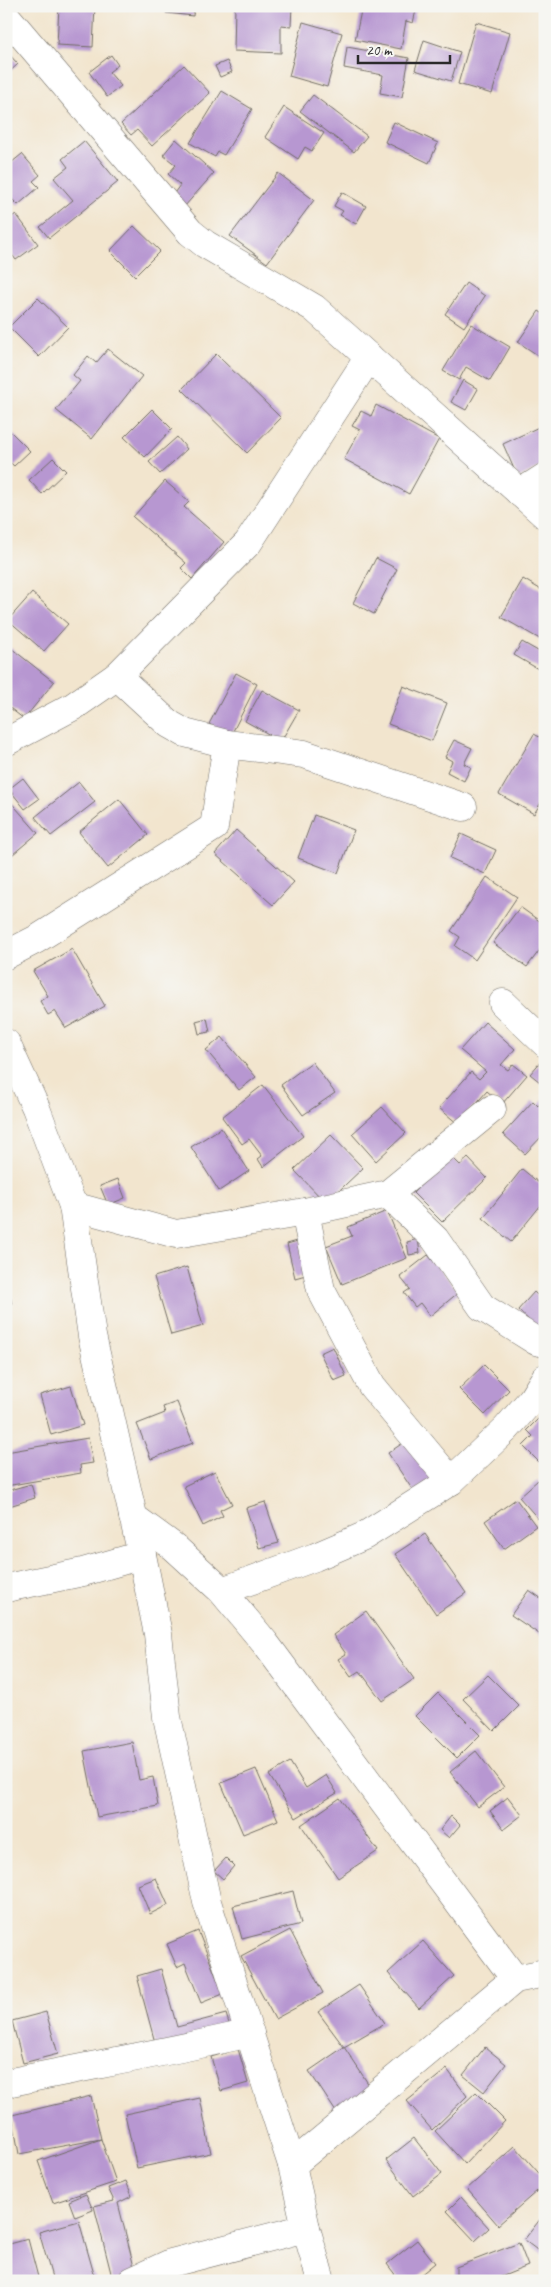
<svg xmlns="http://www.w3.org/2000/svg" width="551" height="2287" viewBox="0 0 551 2287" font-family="Caveat,sans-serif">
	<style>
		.building { fill: #b797d1 }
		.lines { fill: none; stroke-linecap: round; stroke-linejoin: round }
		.minor-casing { stroke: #716c64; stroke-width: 29 }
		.minor { stroke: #fff; stroke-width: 28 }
	</style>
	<rect width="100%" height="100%" fill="#f6f6f2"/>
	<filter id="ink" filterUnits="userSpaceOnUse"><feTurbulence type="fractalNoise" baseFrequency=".02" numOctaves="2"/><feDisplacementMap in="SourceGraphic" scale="10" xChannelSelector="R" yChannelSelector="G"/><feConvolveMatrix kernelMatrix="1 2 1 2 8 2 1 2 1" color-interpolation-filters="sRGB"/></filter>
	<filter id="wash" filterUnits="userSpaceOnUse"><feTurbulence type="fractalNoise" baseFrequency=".0096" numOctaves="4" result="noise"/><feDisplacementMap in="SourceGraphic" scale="20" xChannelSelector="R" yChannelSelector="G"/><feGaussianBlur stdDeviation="1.12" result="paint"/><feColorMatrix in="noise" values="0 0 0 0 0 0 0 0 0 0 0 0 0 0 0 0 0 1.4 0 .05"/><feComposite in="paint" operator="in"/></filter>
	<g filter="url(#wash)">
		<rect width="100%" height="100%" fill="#f2e5ce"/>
		<g id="blocks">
			<g class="building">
				<path d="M59,6H95L93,47L57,45Z"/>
				<path d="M167,6H194L193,16L166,13Z"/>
				<path d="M235,6H292L291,26L281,25V53L234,51Z"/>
				<path d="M362,6H417L413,23L406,21L401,49L355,40Z"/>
				<path d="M303,22L342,33L327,87L289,76Z"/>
				<path d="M476,22L510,32L492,94L458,84Z"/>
				<path d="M424,40L460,52L451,81L415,70Z"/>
				<path d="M347,47L409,58L402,97L380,93L383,75L344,68Z"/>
				<path d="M6,51L18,64L6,75Z"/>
				<path d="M111,55L118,65L109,72L121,86L107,97L89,72Z"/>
				<path d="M227,61L232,72L220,77L215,66Z"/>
				<path d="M184,65L210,93L152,146L137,130L131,135L121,124Z"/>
				<path d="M222,91L252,109L224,155L218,152L215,157L190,143Z"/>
				<path d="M313,95L367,136L354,152L300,111Z"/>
				<path d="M284,107L324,133L312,151L305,147L298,159L265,137Z"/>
				<path d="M394,122L438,143L429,163L385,142Z"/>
				<path d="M176,139L214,173L184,207L172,196L180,185L168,174L176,165L163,155Z"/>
				<path d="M84,141L118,182L49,238L40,227L73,200L54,178L68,167L62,159Z"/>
				<path d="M22,154L40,175L33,181L39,187L18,205L11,198L6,202V167Z"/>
				<path d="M278,173L314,200L267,263L230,236Z"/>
				<path d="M342,192L366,206L356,224L340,215L343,211L334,206Z"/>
				<path d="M16,214L38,244L16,260L6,247V221Z"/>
				<path d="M134,226L160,251L135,276L110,251Z"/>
				<path d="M466,283L485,296L464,327L445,314Z"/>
				<path d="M38,298L68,327L39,357L9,327Z"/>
				<path d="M539,311L545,315V360L518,342Z"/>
				<path d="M471,324L510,347L490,381L466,367L459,380L443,371Z"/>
				<path d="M108,349L142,376L92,439L56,410L80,381L73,375L88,356L96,363Z"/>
				<path d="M216,354L281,418L247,453L182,389Z"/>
				<path d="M463,380L478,389L466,410L451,402Z"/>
				<path d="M376,405L439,439L409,494L344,459L360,430L352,426L361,411L371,416Z"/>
				<path d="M152,409L172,429L145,457L124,437Z"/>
				<path d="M545,424V464L518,478L503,444Z"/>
				<path d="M6,427L30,451L14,466L6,459Z"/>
				<path d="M177,437L187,449L160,474L149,462Z"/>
				<path d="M53,458L66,471L42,494L29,480Z"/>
				<path d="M165,481L189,502L184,507L224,542L192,579L181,568L186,563L133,517Z"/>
				<path d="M376,558L397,569L374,614L353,603Z"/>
				<path d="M523,579L545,592V642L501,617Z"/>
				<path d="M32,593L68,624L44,651L8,620Z"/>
				<path d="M522,642L545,655V673L514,655Z"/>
				<path d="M11,648L54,682L24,719L6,705V655Z"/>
				<path d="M236,673L257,684L231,735L209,724Z"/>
				<path d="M403,686L447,703L432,741L388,724Z"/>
				<path d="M262,690L299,710L281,741L245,721Z"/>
				<path d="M534,734L545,740V796L534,814L499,794Z"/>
				<path d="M454,740L472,748L464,764L471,767L464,781L447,772L452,761L445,757Z"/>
				<path d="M23,778L39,799L25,809L9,789Z"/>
				<path d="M79,782L95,802L51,836L35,817Z"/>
				<path d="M8,799L38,833L6,860V800Z"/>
				<path d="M119,799L148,835L108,868L79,832Z"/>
				<path d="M314,815L354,830L338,873L298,858Z"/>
				<path d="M236,830L294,882L273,905L215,854Z"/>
				<path d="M461,834L496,850L485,874L450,858Z"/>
				<path d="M487,877L517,897L475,960L455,946L460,937L451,931Z"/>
				<path d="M520,907L545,925V943L527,967L493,943Z"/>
				<path d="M72,949L105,1006L66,1028L55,1011L48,1015L40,1001L48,996L33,971Z"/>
				<path d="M207,1018L210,1032L199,1034L196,1021Z"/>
				<path d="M485,1022L515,1049L501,1065L508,1070L513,1064L527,1075L502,1104L487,1091L458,1124L439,1108L471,1072L479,1079L486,1072L460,1050Z"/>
				<path d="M222,1037L256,1077L239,1090L206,1050Z"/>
				<path d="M543,1059L545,1061V1086L530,1074Z"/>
				<path d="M312,1062L335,1093L303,1115L281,1085Z"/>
				<path d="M263,1085L303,1136L263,1167L258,1159L262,1156L249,1139L242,1144L222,1117Z"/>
				<path d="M545,1098V1133L525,1154L503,1134L533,1101L538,1106Z"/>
				<path d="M382,1107L406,1133L376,1161L352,1134Z"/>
				<path d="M221,1128L249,1171L219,1191L191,1147Z"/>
				<path d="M331,1135L363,1168L326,1203L294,1170Z"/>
				<path d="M451,1156L460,1165L468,1158L487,1178L442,1222L413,1193Z"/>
				<path d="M522,1169L545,1188V1200L511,1242L483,1218Z"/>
				<path d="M118,1179L125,1198L108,1205L100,1186Z"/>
				<path d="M387,1211L407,1258L342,1284L326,1246L352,1236L348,1227Z"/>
				<path d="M418,1239L420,1253L409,1255L407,1242Z"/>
				<path d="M301,1240L309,1274L295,1278L287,1244Z"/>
				<path d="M428,1255L459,1292L430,1316L420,1303L415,1307L404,1293L410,1289L400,1277Z"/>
				<path d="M187,1267L203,1326L171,1335L154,1277Z"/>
				<path d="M6,1279L12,1304L6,1305Z"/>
				<path d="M534,1292L545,1302V1335L518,1310Z"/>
				<path d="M333,1347L346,1376L334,1381L320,1353Z"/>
				<path d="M484,1365L509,1390L485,1415L459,1389Z"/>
				<path d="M71,1386L83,1425L51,1435L40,1395Z"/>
				<path d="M177,1402L193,1443L151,1459L137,1424L165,1413L163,1407Z"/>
				<path d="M543,1414L545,1415V1468L523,1446L533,1436L527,1430Z"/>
				<path d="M88,1438L93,1463L80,1465L81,1473L6,1486V1452Z"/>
				<path d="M406,1441L433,1480L414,1492L388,1453Z"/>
				<path d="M215,1471L232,1504L220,1510L223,1516L203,1526L184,1486Z"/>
				<path d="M538,1480L545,1488V1516L540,1521L519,1497Z"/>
				<path d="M31,1484L35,1498L6,1507V1491Z"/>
				<path d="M516,1499L536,1526L504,1549L485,1521Z"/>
				<path d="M265,1502L279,1543L259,1548L246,1508Z"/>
				<path d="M425,1534L466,1593L436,1614L395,1554Z"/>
				<path d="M529,1590L545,1601V1638L511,1615Z"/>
				<path d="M366,1611L414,1679L382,1701L360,1671L351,1677L338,1659L346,1654L333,1635Z"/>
				<path d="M488,1675L519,1706L494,1731L463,1699Z"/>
				<path d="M438,1693L480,1735L457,1758L415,1716Z"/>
				<path d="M132,1742L139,1780L153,1777L158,1806L97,1817L84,1751Z"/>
				<path d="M476,1751L504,1787L478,1807L450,1772Z"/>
				<path d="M290,1762L306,1788L326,1775L337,1793L296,1818L269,1775Z"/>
				<path d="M256,1769L278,1820L243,1834L221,1783Z"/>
				<path d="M508,1797L522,1815L504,1829L490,1811Z"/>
				<path d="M340,1798L378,1851L338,1878L301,1825Z"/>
				<path d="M451,1816L460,1825L449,1838L440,1830Z"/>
				<path d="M226,1858L234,1866L223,1879L214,1871Z"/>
				<path d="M156,1878L168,1905L150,1914L138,1885Z"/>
				<path d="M293,1891L301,1924L242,1939L233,1906Z"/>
				<path d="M290,1930L323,1993L275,2019L241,1956Z"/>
				<path d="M198,1931L223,1994L201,2003L185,1963L177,1967L167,1944Z"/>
				<path d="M423,1941L454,1976L419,2008L388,1973Z"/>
				<path d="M161,1969L177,2027L226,2014L231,2030L157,2050L137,1976Z"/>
				<path d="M359,1985L385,2023L344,2047L318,2012Z"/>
				<path d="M46,2012L58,2054L23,2063L12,2021Z"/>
				<path d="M344,2047L371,2088L336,2112L309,2071Z"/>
				<path d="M485,2047L506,2064L484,2092L463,2075Z"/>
				<path d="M238,2049L248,2083L221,2091L211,2057Z"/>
				<path d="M447,2069L467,2096L432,2130L407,2101Z"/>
				<path d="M476,2092L505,2121L465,2164L435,2131Z"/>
				<path d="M91,2096L101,2139L19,2154L12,2115Z"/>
				<path d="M200,2098L211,2153L137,2168L125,2114Z"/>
				<path d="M414,2138L442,2174L413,2196L386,2160Z"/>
				<path d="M101,2139L116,2182L53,2203L38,2161Z"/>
				<path d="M515,2146L545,2180V2184L498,2225L467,2189Z"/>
				<path d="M126,2181L132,2196L118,2203L136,2275L113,2281L94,2206L114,2201L108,2188Z"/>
				<path d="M86,2194L93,2210L75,2217L69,2201Z"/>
				<path d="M461,2197L489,2228L475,2241L447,2211Z"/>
				<path d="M545,2213V2256L524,2240Z"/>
				<path d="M79,2221L96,2281H53L39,2232Z"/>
				<path d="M28,2239L39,2281H6V2245Z"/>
				<path d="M417,2240L435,2263L413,2281H400L387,2264Z"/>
				<path d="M519,2243L528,2266L491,2281H445L456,2276V2267Z"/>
			</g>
		</g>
	</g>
	<g filter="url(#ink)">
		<use href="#blocks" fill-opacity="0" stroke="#716c64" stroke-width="1"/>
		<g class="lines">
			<defs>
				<g id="minor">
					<path d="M6,16L190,232L205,244L314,308L545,515"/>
					<path d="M520,493L545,477"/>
					<path d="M117,676L169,724L185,733L227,744L304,754L463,807"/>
					<path d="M6,742L74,706L117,676L248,543L369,357"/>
					<path d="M6,955L37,939L214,827L227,744"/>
					<path d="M503,1003L545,1043"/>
					<path d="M6,1043L36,1108L73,1206L92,1336L142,1555L158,1634L167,1717L207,1902L292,2165L306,2228L321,2281"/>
					<path d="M388,1194L435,1239L482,1307L536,1341L545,1343"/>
					<path d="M73,1206L176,1234L305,1212L388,1194L492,1109"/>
					<path d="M305,1212L321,1290L372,1386L451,1481"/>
					<path d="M133,1517L174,1547L222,1591L265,1643L515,1979"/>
					<path d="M6,1588L83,1572L142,1555"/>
					<path d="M222,1591L315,1557L364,1536L451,1481L506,1429L532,1399L545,1378"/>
					<path d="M6,2083C88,2066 169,2052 250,2033"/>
					<path d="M292,2165L515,1979L545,1973"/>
					<path d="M132,2281L171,2263L306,2228"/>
				</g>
			</defs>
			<use href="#minor" class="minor-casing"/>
			<use href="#minor" class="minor"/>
		</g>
	</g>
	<rect width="551" height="2287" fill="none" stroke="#f6f6f2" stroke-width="25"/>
	<path d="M358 55v8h92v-8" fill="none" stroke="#2b2b2b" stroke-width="2.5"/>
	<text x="366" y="55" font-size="15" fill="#2b2b2b" stroke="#f6f6f2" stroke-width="4" paint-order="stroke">20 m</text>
</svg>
